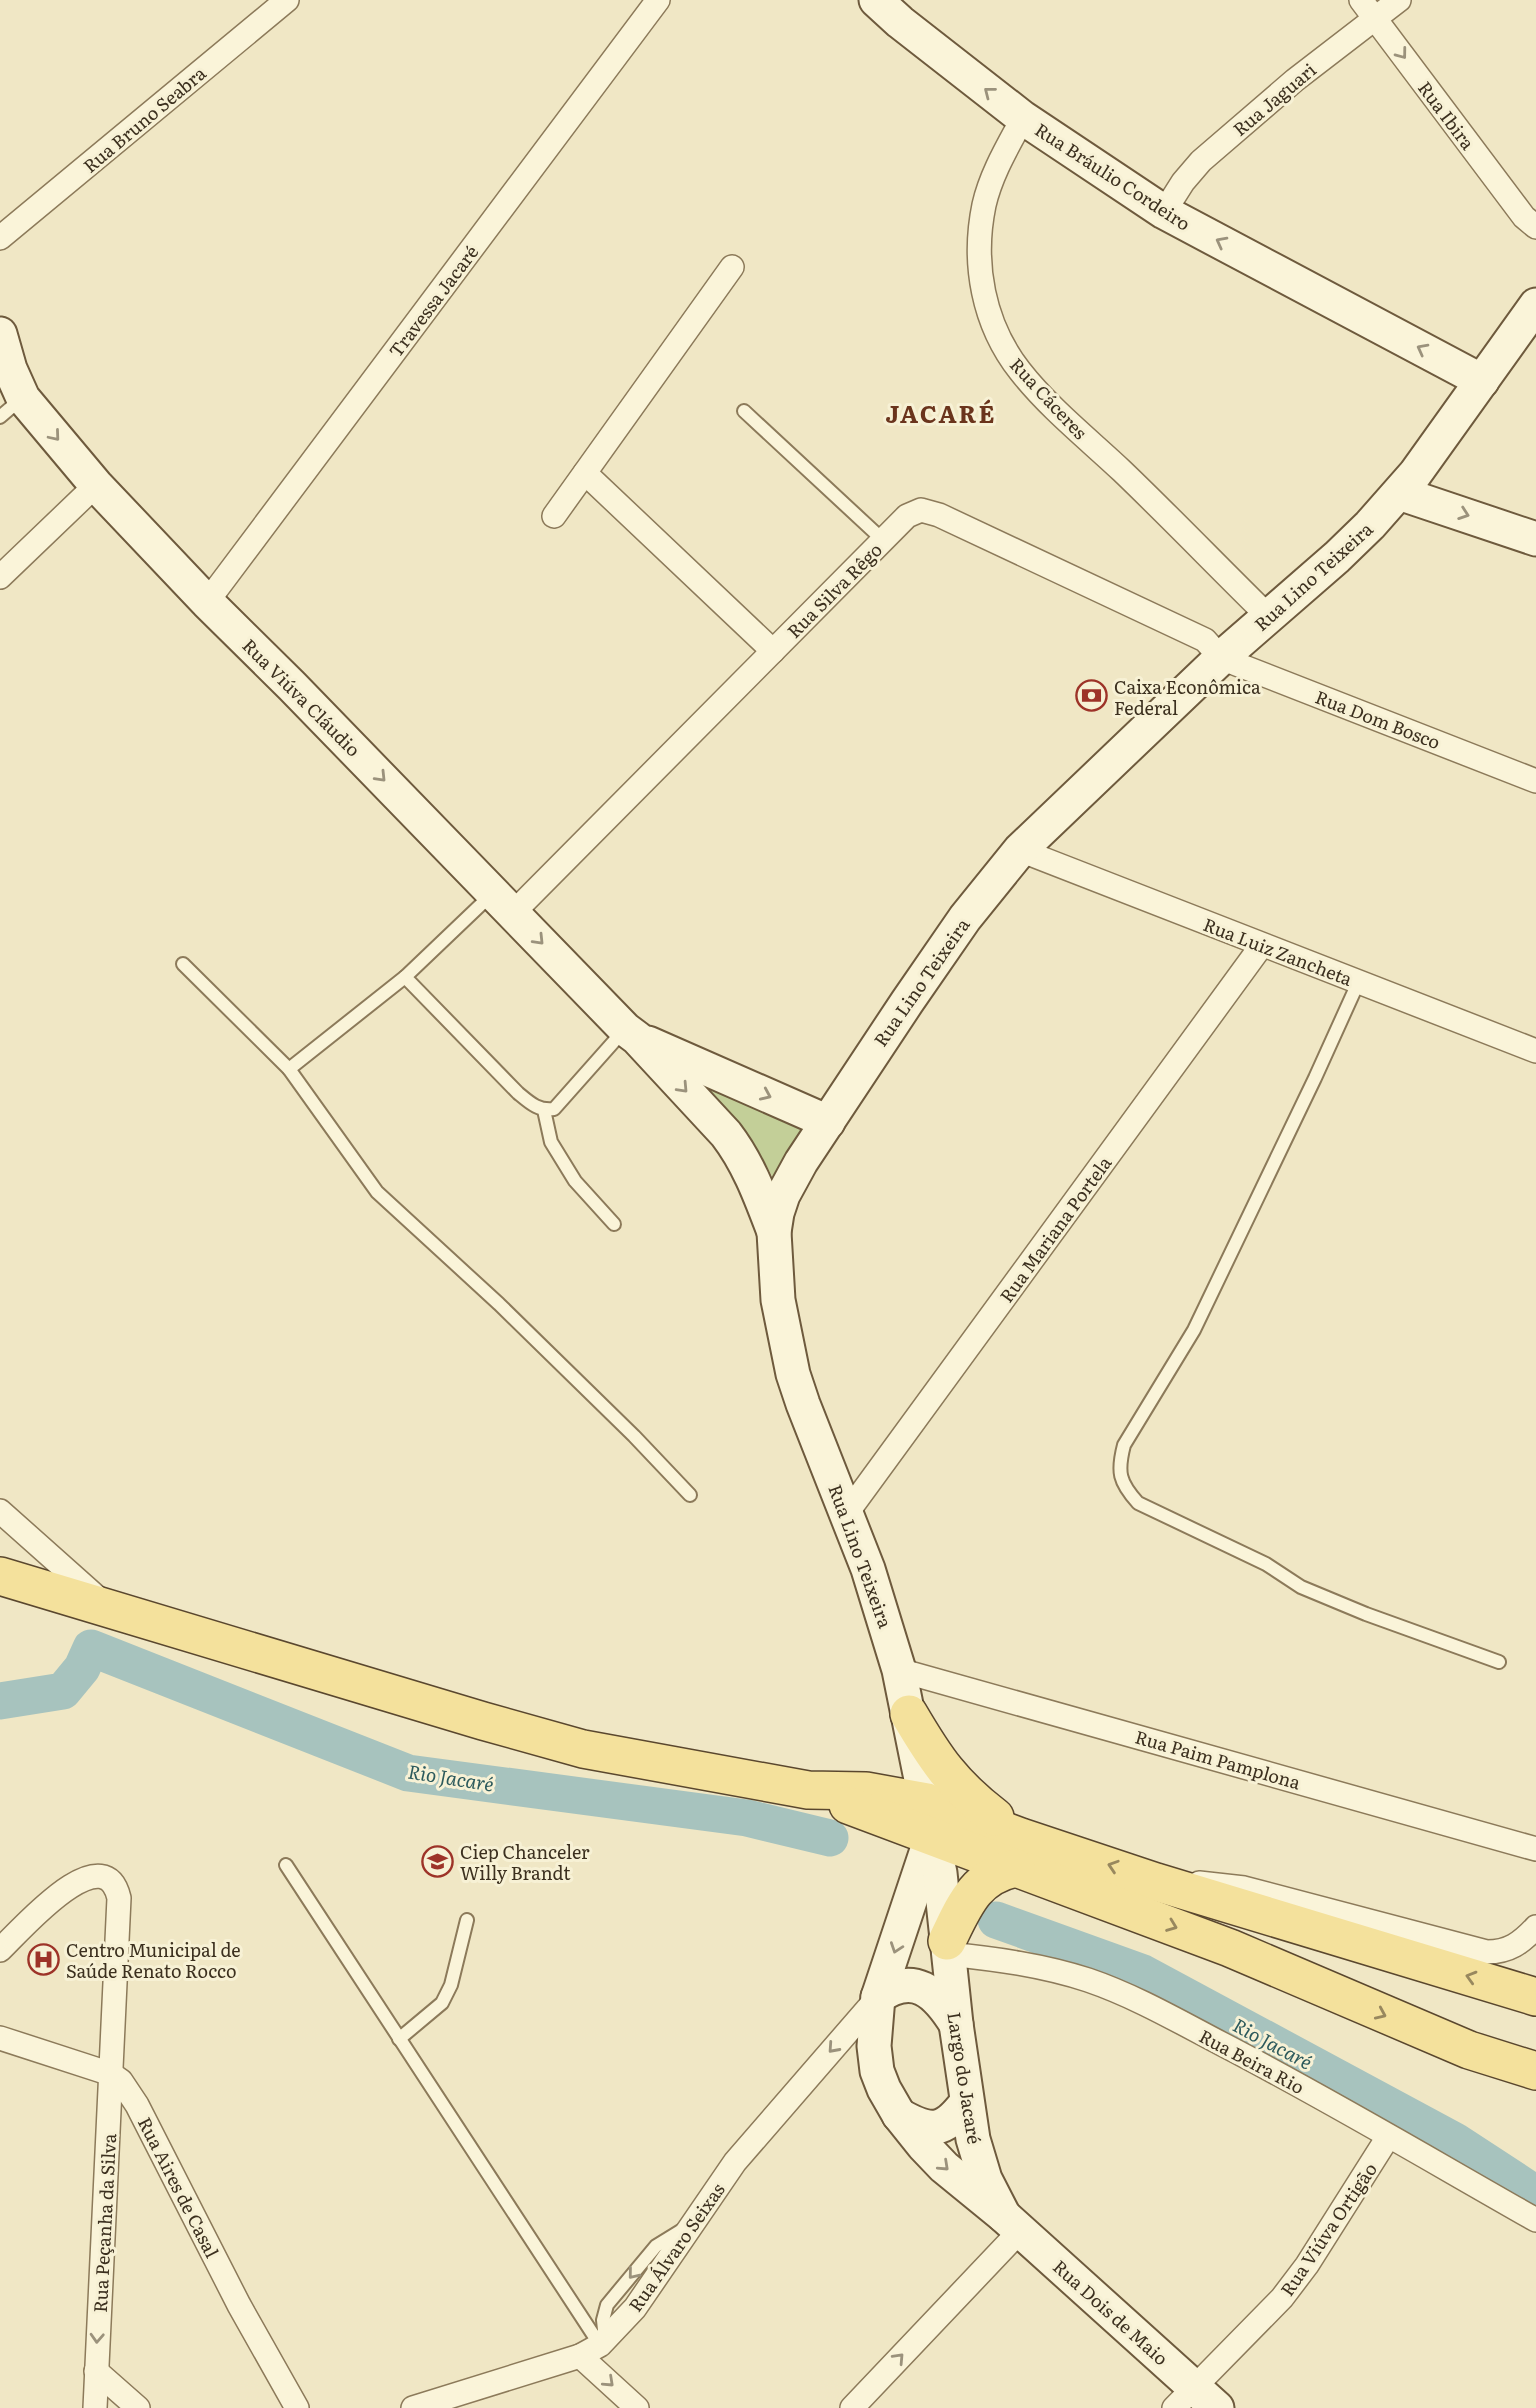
<svg xmlns="http://www.w3.org/2000/svg" width="1536" height="2408" viewBox="0 0 1536 2408" font-family="Literata,serif">
	<style>
		.green { fill: #c3cf98 }
		.lines { fill: none; stroke-linecap: round; stroke-linejoin: round }
		.river { stroke: #a7c3be; stroke-width: 37 }
		.lane-casing { stroke: #8c7a5a; stroke-width: 16 }
		.street-casing { stroke: #8c7a5a; stroke-width: 26 }
		.secondary-casing { stroke: #6e5a3d; stroke-width: 37 }
		.primary-casing { stroke: #5a472e; stroke-width: 40 }
		.lane { stroke: #faf4d9; stroke-width: 12 }
		.street { stroke: #faf4d9; stroke-width: 23 }
		.secondary { stroke: #faf4d9; stroke-width: 33 }
		.primary { stroke: #f4e19c; stroke-width: 37 }
		.oneway { stroke: #9b927c }
		.oneway2 { stroke: #98885e }
		.labels { text-anchor: middle; dominant-baseline: central; stroke-width: 6; stroke-linejoin: round; paint-order: stroke }
		.street-label { font-size: 18px; fill: #3c301f; stroke: #f7f1d5 }
		.poi-label { font-size: 18px; fill: #3c301f; stroke: #f7f1d5; text-anchor: start }
		.water-label { font-size: 19px; font-style: italic; fill: #2d5a5c; stroke: #f7f1d5 }
		.district-label { font-size: 24px; font-weight: bold; letter-spacing: 2px; fill: #6a341c; stroke: #f7f1d5 }
	</style>
	<rect width="100%" height="100%" fill="#f0e7c5"/>
	<path class="green" d="M680,1066L808,1127L776,1183L759,1153Z"/>
	<g class="lines">
		<g class="river">
			<path d="M0,1701L63,1691L82,1668L91,1648L408,1773L747,1818L830,1838"/>
			<path d="M996,1920L1143,1973L1455,2141L1536,2194"/>
		</g>
		<defs>
			<g id="lane">
				<path d="M744,411L883,540"/>
				<path d="M0,417L21,399"/>
				<path d="M491,895L405,977L518,1093C530,1103 538,1111 554,1109L625,1029"/>
				<path d="M183,964L289,1069"/>
				<path d="M405,977L289,1069L377,1192L499,1304L634,1436L690,1495"/>
				<path d="M1358,983L1315,1078L1194,1330L1124,1445C1117,1472 1119,1482 1138,1503L1266,1564L1301,1587L1366,1614L1499,1662"/>
				<path d="M544,1110L551,1142L575,1181L614,1224"/>
				<path d="M286,1865L600,2345"/>
				<path d="M399,2039L442,2003L451,1985L467,1920"/>
				<path d="M605,2339L603,2320L607,2305L656,2246L682,2230"/>
			</g>
			<g id="street">
				<path d="M1361,0L1524,217L1536,227"/>
				<path d="M1023,118C1008,146 991,174 984,205C972,263 983,324 1020,371C1049,408 1088,439 1122,471C1172,519 1220,569 1269,617"/>
				<path d="M1164,212L1183,182L1201,161L1295,80L1399,0"/>
				<path d="M0,238L287,0"/>
				<path d="M585,473L773,651"/>
				<path d="M554,516L732,267"/>
				<path d="M0,577L96,485"/>
				<path d="M207,602L658,0"/>
				<path d="M1020,850L1536,1051"/>
				<path d="M513,913L907,516L921,510L939,515L1205,640L1221,658L1536,781"/>
				<path d="M0,1511L101,1601"/>
				<path d="M847,1513L1262,945"/>
				<path d="M899,1670L1536,1849"/>
				<path d="M1199,1883L1244,1888L1487,1952C1509,1952 1521,1943 1536,1927"/>
				<path d="M0,1950C19,1932 104,1833 119,1898L95,2408"/>
				<path d="M948,1954C996,1959 1042,1965 1088,1980C1135,1996 1178,2021 1222,2044C1328,2099 1432,2161 1536,2220"/>
				<path d="M0,2038L111,2074L121,2081L137,2105L239,2305L297,2408"/>
				<path d="M580,2356L637,2408"/>
				<path d="M96,2371L138,2408"/>
				<path d="M413,2408L580,2356L600,2345L635,2308L735,2162L878,1997"/>
				<path d="M852,2408L1020,2231"/>
				<path d="M1174,2408L1282,2298L1307,2265L1388,2137"/>
			</g>
			<g id="secondary">
				<path d="M876,0L900,22L1023,118L1164,212L1482,381"/>
				<path d="M0,334L10,369L23,398L96,485L207,602L292,686L625,1029L637,1038L726,1134C749,1164 761,1198 774,1232"/>
				<path d="M1399,493L1536,539"/>
				<path d="M648,1043L828,1122"/>
				<path d="M931,1838L878,1997L874,2046L877,2071L884,2089L899,2115L923,2145L944,2167L1004,2216L1217,2408"/>
				<path d="M878,1997C914,1971 936,1992 956,2024"/>
				<path d="M899,2115C931,2133 943,2133 966,2103"/>
				<path d="M1004,2216L985,2179L973,2139L956,2024L940,1873L899,1670L868,1569L803,1404L793,1374L778,1300L774,1232L777,1213L783,1195L801,1162L907,1002L965,918L1020,850L1221,658L1337,557L1370,525L1415,474L1536,305"/>
			</g>
			<g id="primary">
				<path d="M0,1576L483,1721L583,1749L808,1790L866,1791L927,1802L1021,1837L1156,1882L1536,1997"/>
				<path d="M909,1714C936,1760 952,1784 995,1817"/>
				<path d="M848,1805L1230,1948L1469,2050L1536,2071"/>
				<path d="M947,1941C964,1906 975,1876 1016,1868"/>
			</g>
		</defs>
		<use href="#lane" class="lane-casing"/>
		<use href="#street" class="street-casing"/>
		<use href="#secondary" class="secondary-casing"/>
		<use href="#primary" class="primary-casing"/>
		<use href="#lane" class="lane"/>
		<use href="#street" class="street"/>
		<use href="#secondary" class="secondary"/>
		<use href="#primary" class="primary"/>
	</g>
	<defs><path id="oneway-chevron" d="M-2-3.5L2.5 0L-2 3.5" fill="none" stroke-width="1.6" stroke-linecap="round" stroke-linejoin="round" transform="scale(1.75)"/></defs>
	<g class="oneway">
		<use href="#oneway-chevron" transform="translate(1402 54) rotate(53)"/>
		<use href="#oneway-chevron" transform="translate(989 92) rotate(-142)"/>
		<use href="#oneway-chevron" transform="translate(1221 242) rotate(-152)"/>
		<use href="#oneway-chevron" transform="translate(1422 349) rotate(-152)"/>
		<use href="#oneway-chevron" transform="translate(55 436) rotate(50)"/>
		<use href="#oneway-chevron" transform="translate(1464 514) rotate(19)"/>
		<use href="#oneway-chevron" transform="translate(381 777) rotate(46)"/>
		<use href="#oneway-chevron" transform="translate(539 940) rotate(46)"/>
		<use href="#oneway-chevron" transform="translate(683 1088) rotate(47)"/>
		<use href="#oneway-chevron" transform="translate(766 1095) rotate(24)"/>
		<use href="#oneway-chevron" transform="translate(896 1948) rotate(109)"/>
		<use href="#oneway-chevron" transform="translate(833 2048) rotate(132)"/>
		<use href="#oneway-chevron" transform="translate(944 2166) rotate(43)"/>
		<use href="#oneway-chevron" transform="translate(633 2274) rotate(129)"/>
		<use href="#oneway-chevron" transform="translate(97 2338) rotate(93)"/>
		<use href="#oneway-chevron" transform="translate(899 2358) rotate(-47)"/>
		<use href="#oneway-chevron" transform="translate(609 2382) rotate(43)"/>
	</g>
	<g class="oneway2">
		<use href="#oneway-chevron" transform="translate(1113 1866) rotate(-162)"/>
		<use href="#oneway-chevron" transform="translate(1172 1926) rotate(21)"/>
		<use href="#oneway-chevron" transform="translate(1471 1977) rotate(-164)"/>
		<use href="#oneway-chevron" transform="translate(1381 2014) rotate(24)"/>
	</g>
	<defs>
		<symbol id="bank-ring" viewBox="-11 -11 22 22"><circle r="9.5" fill="#f7f1d5" stroke="#9d3328" stroke-width="1.5"/><path d="M-6-4H6V4H-6ZM0-2.3a2.3 2.3 0 1 0 0 4.6a2.3 2.3 0 1 0 0-4.6Z" fill="#9d3328"/></symbol>
		<symbol id="school-ring" viewBox="-11 -11 22 22"><circle r="9.5" fill="#f7f1d5" stroke="#9d3328" stroke-width="1.5"/><path d="M0-5L7-2L0 1L-7-2ZM-4 1L0 2.5L4 1V4Q0 6-4 4Z" fill="#9d3328"/></symbol>
		<symbol id="hospital-ring" viewBox="-11 -11 22 22"><circle r="9.5" fill="#f7f1d5" stroke="#9d3328" stroke-width="1.5"/><path d="M-5-5h3v3.5h4V-5h3V5h-3V1.5h-4V5h-3Z" fill="#9d3328"/></symbol>
	</defs>
	<g fill-rule="evenodd">
		<use href="#bank-ring" x="1074" y="678" width="35" height="35"/>
		<use href="#school-ring" x="420" y="1844" width="35" height="35"/>
		<use href="#hospital-ring" x="26" y="1942" width="35" height="35"/>
	</g>
	<g class="labels">
		<g class="street-label">
			<text transform="translate(1274 99) rotate(-40)">Rua Jaguari</text>
			<text transform="translate(1447 115) rotate(53)">Rua Ibira</text>
			<text transform="translate(144 119) rotate(-40)">Rua Bruno Seabra</text>
			<text transform="translate(1113 176) rotate(33)">Rua Bráulio Cordeiro</text>
			<text transform="translate(433 301) rotate(-53)">Travessa Jacaré</text>
			<text transform="translate(1049 398) rotate(47)">Rua Cáceres</text>
			<text transform="translate(1313 576) rotate(-42)">Rua Lino Teixeira</text>
			<text transform="translate(834 590) rotate(-45)">Rua Silva Rêgo</text>
			<text transform="translate(302 697) rotate(45)">Rua Viúva Cláudio</text>
			<text transform="translate(1378 719) rotate(21)">Rua Dom Bosco</text>
			<text transform="translate(1278 951) rotate(21)">Rua Luiz Zancheta</text>
			<text transform="translate(921 982) rotate(-55)">Rua Lino Teixeira</text>
			<text transform="translate(1055 1229) rotate(-54)">Rua Mariana Portela</text>
			<text transform="translate(861 1556) rotate(70)">Rua Lino Teixeira</text>
			<text transform="translate(1218 1759) rotate(16)">Rua Paim Pamplona</text>
			<text transform="translate(1252 2061) rotate(28)">Rua Beira Rio</text>
			<text transform="translate(965 2078) rotate(81)">Largo do Jacaré</text>
			<text transform="translate(179 2187) rotate(63)">Rua Aires de Casal</text>
			<text transform="translate(104 2223) rotate(-87)">Rua Peçanha da Silva</text>
			<text transform="translate(1328 2229) rotate(-56)">Rua Viúva Ortigão</text>
			<text transform="translate(676 2247) rotate(-55)">Rua Álvaro Seixas</text>
			<text transform="translate(1111 2312) rotate(42)">Rua Dois de Maio</text>
		</g>
		<g class="poi-label">
			<text x="1114" y="686">Caixa Econômica<tspan x="1114" dy="21">Federal</tspan></text>
			<text x="460" y="1851">Ciep Chanceler<tspan x="460" dy="21">Willy Brandt</tspan></text>
			<text x="66" y="1949">Centro Municipal de<tspan x="66" dy="21">Saúde Renato Rocco</tspan></text>
		</g>
		<g class="water-label">
			<text transform="translate(451 1777) rotate(9)">Rio Jacaré</text>
			<text transform="translate(1273 2043) rotate(28)">Rio Jacaré</text>
		</g>
		<g class="district-label">
			<text x="941" y="412">JACARÉ</text>
		</g>
	</g>
</svg>
